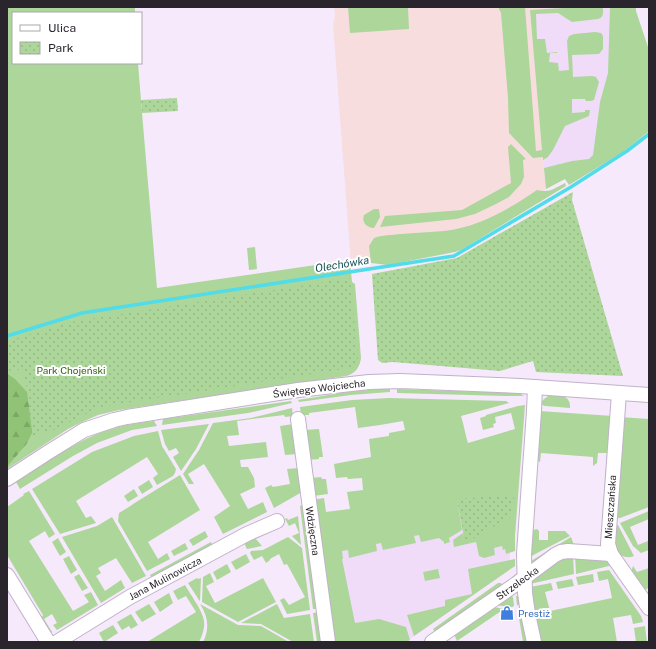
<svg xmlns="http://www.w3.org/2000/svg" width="656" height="649" viewBox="0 0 656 649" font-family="'Public Sans',sans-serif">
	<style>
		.commercial { fill: #f8dddf }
		.built { fill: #f0dcf9 }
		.green { fill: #add69a }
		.forest { fill: url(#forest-firs) }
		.park { fill: url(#park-dots) }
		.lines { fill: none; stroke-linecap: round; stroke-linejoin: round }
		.stream { stroke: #50dce8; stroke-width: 3.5 }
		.minor-casing { stroke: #c1b2c8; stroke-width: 16 }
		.minor { stroke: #fff; stroke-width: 14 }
		.labels { text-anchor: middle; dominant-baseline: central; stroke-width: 4; stroke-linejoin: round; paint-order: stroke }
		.park-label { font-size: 10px; fill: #356416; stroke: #fff }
		.street-label { font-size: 10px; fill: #2a242d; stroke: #fff }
		.shop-label { font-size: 10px; fill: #366cbe; stroke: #fff; text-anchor: start }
		.water-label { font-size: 11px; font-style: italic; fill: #155156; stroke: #fff }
	</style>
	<defs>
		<pattern id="forest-firs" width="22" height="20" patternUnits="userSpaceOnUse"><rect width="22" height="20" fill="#90c376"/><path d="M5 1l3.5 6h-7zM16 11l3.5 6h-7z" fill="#7ca766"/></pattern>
		<pattern id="park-dots" width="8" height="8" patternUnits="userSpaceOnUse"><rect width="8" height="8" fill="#add69a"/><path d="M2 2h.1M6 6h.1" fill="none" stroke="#95b885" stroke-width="1.8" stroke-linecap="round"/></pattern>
	</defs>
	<rect width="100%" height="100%" fill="#f6e9fc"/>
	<path class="commercial" d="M334,7H581L530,11L546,189L452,249L351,265L333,24L335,16Z"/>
	<g class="built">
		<path d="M581,7H610L621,146L546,189L530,10Z"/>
		<path d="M490,436L518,438L509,570L406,642H342L325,512L424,499Z"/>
	</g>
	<g class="green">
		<path d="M7,7H135V13H13V63H138L142,113L157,288L350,260L352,282L355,284L361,358C360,367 355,374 346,376L119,410L98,415L78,424L68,429L7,469V467L26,445L14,378L7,373Z"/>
		<path d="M348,7H408L409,29L350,33Z"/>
		<path d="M498,7H525L536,151L542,150L530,10L581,7H603C603,13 604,17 598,19L572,22L558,13L536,14L537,39H545L547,53L557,52V53H550L549,62L558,63L559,71L569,70L567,41L569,36L574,34L595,32L601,33L603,36V49L599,54L572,55L573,77L592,76L596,77L599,82L594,100L591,101H586L585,99H572V113L585,112V110H590L589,116L565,126L553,150L548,157L543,160V157L533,158L509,133L508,98L501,13Z"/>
		<path d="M610,7H636V11L649,50V131L623,152L569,185L565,179L546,189L544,168L572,161L589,159L593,155L600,102L608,73Z"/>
		<path d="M511,144L526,159L523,160L524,177L521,184L509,197L496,204L475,214L456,219L380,227L385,216L462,210L511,183L508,147Z"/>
		<path d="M565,183L566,186L461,250L455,252L388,265L371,263L369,246L374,238C382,235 392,235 401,234C415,233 430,232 444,231C479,227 509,209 537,190C550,193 553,189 565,183Z"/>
		<path d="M374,209H379L380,217L374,228C367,228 361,222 364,215Z"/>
		<path d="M255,247L257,269L249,270L247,248Z"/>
		<path d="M378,389H390V392L351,395L299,402L298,400L347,392Z"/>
		<path d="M397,389L519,393L524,396H505L397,393Z"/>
		<path d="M548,396C558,395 571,394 570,408L545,406L540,404L543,400Z"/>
		<path d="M389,398L506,401L509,403L461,416C464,425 465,434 468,443L515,429L511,413L495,417L496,423L493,424L494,427L483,430L480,418L486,416V415L518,406L525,405L515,536V551L506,554L505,549L503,550L502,546L494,548L495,555L484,558L479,556L476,542L454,547L453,540L463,533L465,541L457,499L462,530L449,538L450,542L444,544V542L439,538L421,542L419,535L414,536L416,543L383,550L381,543L376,544L377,551L349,558L348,550L342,551L343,559H342L355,623L379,619L406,627L410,640L406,642H331L312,500L324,498L326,512L350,509L347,492L363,490L362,478L348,479L347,477L336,478L334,464L371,457L369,439L389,436V433L405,430L403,421L380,425L358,428L355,407L309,413V415H301L300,407L352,400Z"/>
		<path d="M291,401L292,403L248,413L162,425L163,419Z"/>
		<path d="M292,408L293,416L285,417L284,415L237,421L239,435L227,436L229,446L266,442L268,457L240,460L241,467H248L254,478L255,487L240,494L248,509L263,502L267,512L223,534L214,517L230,506L204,464L188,474L194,484H189L183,474L199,450L213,423L251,418Z"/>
		<path d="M539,411L613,416L606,522L602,523L607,453H598L597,463L593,466V457L541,453L540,462L538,461L536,458Z"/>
		<path d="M620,417L649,419V507L620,518H616Z"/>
		<path d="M154,421L157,426L132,430L97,443L73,456L20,489L16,482C41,466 70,445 97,434C116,426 135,423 154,421Z"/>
		<path d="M209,424L196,449L181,471L173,457L179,453L176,448L169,451L165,444L161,430Z"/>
		<path d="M293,424L297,454L285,455L280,426Z"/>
		<path d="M319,429L323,457H319V459L308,460L304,430Z"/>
		<path d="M158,431L162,446L176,469L175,473L173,476L157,485L153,478L158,474L147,457L76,501L86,518L91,516L96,523L60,534L32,489L92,452L134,436Z"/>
		<path d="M299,468L302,492L274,508L265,488L271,485L273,487L290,484L287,469Z"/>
		<path d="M180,475L200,510L148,542L158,559L167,553L170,559L147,571L118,521L119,513L132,505L133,504Z"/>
		<path d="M321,477L322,479H326L328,494L313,496L311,478Z"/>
		<path d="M149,480L153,487L142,494L138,487Z"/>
		<path d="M134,489L138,496L128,502L124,496Z"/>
		<path d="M29,491L55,534L49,538L45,531L29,541L73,611L89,602L84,595L91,592L98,605L57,630L53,625L57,623L52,614L44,619L52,632L48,635L40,621L43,615L7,555V507L24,495L23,494Z"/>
		<path d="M305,504L320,609H313L300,506Z"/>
		<path d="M649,511V519L630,527L638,545L648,541L649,550L641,553L633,546L620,523Z"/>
		<path d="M298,516L301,545L292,536L299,533L295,523L289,526L285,519L287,518L288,520Z"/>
		<path d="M112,517L146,576L132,583L116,558L98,568L101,573L96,576L105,591L121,580L125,588L101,603L62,537L97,526Z"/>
		<path d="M618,525L634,556C627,559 621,556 615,552L612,526Z"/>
		<path d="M537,529L539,531V540H548V531H565L570,536L539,552L530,557V536L533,530Z"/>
		<path d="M205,531L208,537L193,546L189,540Z"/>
		<path d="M604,533L603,549L533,563L531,561L571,537L574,545L600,546L602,534Z"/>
		<path d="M288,537L302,548L310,610L287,614L280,600L284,598L289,605L305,597L287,564L284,565L279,554L270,559V560L266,563L262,556L254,560L250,553L251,551L263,550Z"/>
		<path d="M58,538L66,552L60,556L52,542Z"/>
		<path d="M255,538L262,546L247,549L243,541Z"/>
		<path d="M211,542L213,546L152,579L150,575Z"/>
		<path d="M185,543L188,549L174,556L171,551Z"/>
		<path d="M246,554L250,562L236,570L231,562Z"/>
		<path d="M575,555L608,558L613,565L576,574Z"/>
		<path d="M69,556L77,570L71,574L63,559Z"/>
		<path d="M573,556L574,574L530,584V581L556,558Z"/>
		<path d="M515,559V566L414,636L407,615L445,606V600L472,594L468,569Z"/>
		<path d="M227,564L231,572L217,580L213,572Z"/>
		<path d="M633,566L637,572L649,568V588L641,591L631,572Z"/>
		<path d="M438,569L440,578L425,581L423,572Z"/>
		<path d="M609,570L641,616L643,622L633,624L631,615L613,618L617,642H539L530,587L551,583L553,590L545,592L550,611L612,598L608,579L599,581L597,572Z"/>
		<path d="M210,573L214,582L206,586L215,603L263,578L276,602L238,622L202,602L203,577Z"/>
		<path d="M79,574L88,588L82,591L74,577Z"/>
		<path d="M593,574L594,582L578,585L576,577Z"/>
		<path d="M197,578L198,579L201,578L200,601L199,600L188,583Z"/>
		<path d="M572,579L574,586L558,589L556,582Z"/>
		<path d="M498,583H501L504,587L437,635L433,629Z"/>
		<path d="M185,585C190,594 203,611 204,621C205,628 202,636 199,642H147L196,612L186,596L178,600L173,591Z"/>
		<path d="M169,593L173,603L160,612L154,602Z"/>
		<path d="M509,595L513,597L514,606L512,607L494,605Z"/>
		<path d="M516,596H518L520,599L528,642H523L518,612L519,611V605H517Z"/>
		<path d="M149,604L156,614L142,622L135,612Z"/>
		<path d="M200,604L238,625L261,626L289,642H203C210,629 208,616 200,604Z"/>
		<path d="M277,604L284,618L310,614L314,642H293L261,624L241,623Z"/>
		<path d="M489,606L504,609L457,641L453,632Z"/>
		<path d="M320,612L324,642H317L313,613Z"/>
		<path d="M131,614L138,625L131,629L129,626L122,630L117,622Z"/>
		<path d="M113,625L118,633L104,642L99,633Z"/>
		<path d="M645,626L647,642H636L634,628Z"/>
	</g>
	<path class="forest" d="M7,373L14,378L27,392L36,409L34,429L26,445L7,467Z"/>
	<g class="park">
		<path d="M177,98L178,111L142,113L141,100Z"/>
		<path d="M573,192L572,200L623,376L536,372L533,361L500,371L393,362L382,363L378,360L372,274L457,258Z"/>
		<path d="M350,278L358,358L357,367L100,407L46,434L43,430L33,438L24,369L7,371V341L76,321Z"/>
		<path d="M514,495L512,516L465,543L457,499Z"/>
	</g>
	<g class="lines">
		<path class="stream" d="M7,336L82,313L454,256L571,187L627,151L649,134"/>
		<defs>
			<g id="minor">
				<path d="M619,393L608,544L611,554L649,608"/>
				<path d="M298,419L328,642"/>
				<path d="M7,479L47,453L84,430L114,420L127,417L298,390L369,382L400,381L520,386L649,395"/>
				<path d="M7,575L48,642"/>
				<path d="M57,642L130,597L247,534L277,521"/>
				<path d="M432,642L516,584L555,555L561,552L568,551L611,554"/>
				<path d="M534,642L528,614L525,593L524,554L534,411L535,387"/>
			</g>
		</defs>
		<use href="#minor" class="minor-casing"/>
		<use href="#minor" class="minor"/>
	</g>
	<defs>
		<symbol id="shop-bare" viewBox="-9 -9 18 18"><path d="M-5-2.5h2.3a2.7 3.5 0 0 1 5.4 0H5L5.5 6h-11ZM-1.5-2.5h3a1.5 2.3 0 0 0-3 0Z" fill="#3f7fe0" stroke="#fff" stroke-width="2.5" paint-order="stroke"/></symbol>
	</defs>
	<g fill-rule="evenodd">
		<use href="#shop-bare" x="497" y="603" width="20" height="20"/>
	</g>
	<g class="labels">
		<g class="park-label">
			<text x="71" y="370">Park Chojeński</text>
		</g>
		<g class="street-label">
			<text transform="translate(319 388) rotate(-7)">Świętego Wojciecha</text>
			<text transform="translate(610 507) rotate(-86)">Mieszczańska</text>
			<text transform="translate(313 531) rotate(82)">Wdzięczna</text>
			<text transform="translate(165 578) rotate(-28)">Jana Mulinowicza</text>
			<text transform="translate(517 583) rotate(-36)">Strzelecka</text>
		</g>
		<g class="shop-label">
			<text x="518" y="613">Prestiż</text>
		</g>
		<g class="water-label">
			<text transform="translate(342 264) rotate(-9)">Olechówka</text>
		</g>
	</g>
	<rect width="656" height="649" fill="none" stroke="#2a242d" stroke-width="16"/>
	<rect x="12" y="12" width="130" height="52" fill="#ffffff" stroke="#aaa7ab"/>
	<rect x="20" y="25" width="20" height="6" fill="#ffffff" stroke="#aaa7ab"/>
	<text x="48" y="32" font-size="12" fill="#2a242d">Ulica</text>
	<rect x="20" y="42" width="20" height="12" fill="url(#park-dots)" stroke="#aaa7ab"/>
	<text x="48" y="52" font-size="12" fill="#2a242d">Park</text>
</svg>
